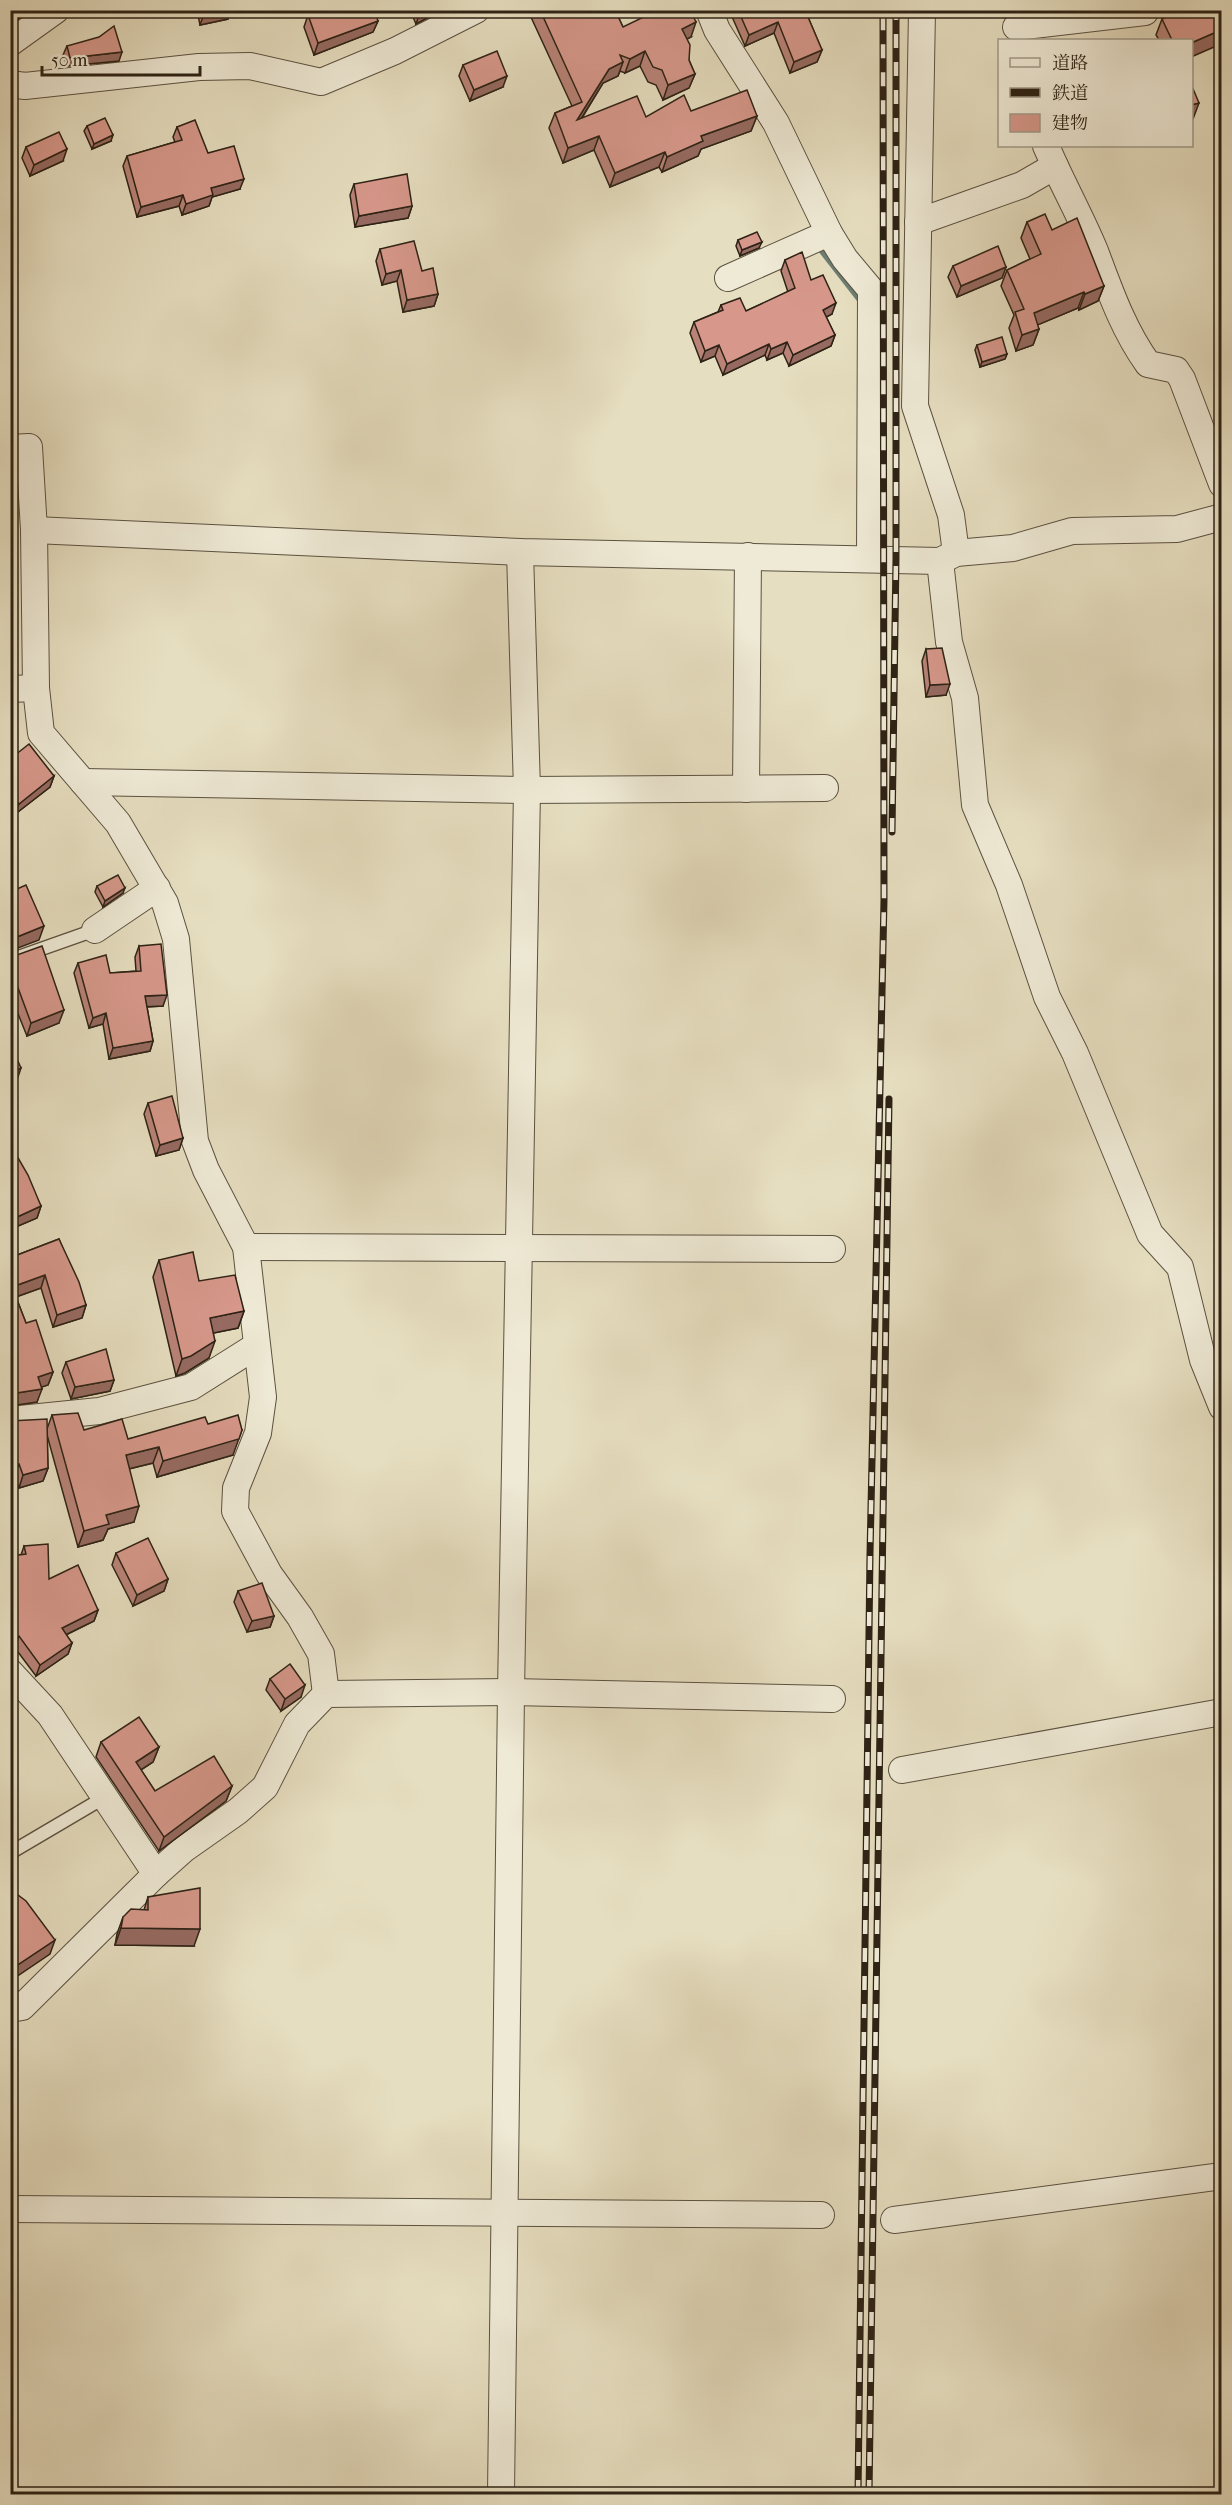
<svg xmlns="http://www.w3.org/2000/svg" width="1232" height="2505" viewBox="0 0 1232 2505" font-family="'IM FELL French Canon','Noto Serif JP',serif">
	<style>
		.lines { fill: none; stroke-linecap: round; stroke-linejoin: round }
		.stream { stroke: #6c7e73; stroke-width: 6 }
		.lane-casing { stroke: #5b5140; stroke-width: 15 }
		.street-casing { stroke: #5b5140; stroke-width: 28 }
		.lane { stroke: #efead6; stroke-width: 12 }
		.street { stroke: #efead6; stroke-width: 26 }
		.rail-casing { stroke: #2d2215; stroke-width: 7 }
		.rail { stroke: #efead6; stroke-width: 4.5; stroke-dasharray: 14; stroke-linecap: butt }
		.wall { fill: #b98378; stroke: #2d2215; stroke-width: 1.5 }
		.shaded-wall { fill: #966a61; stroke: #2d2215; stroke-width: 1.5 }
		.building { fill: #d7988b; stroke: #2d2215; stroke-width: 1.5 }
	</style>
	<rect width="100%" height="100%" fill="#e6dec0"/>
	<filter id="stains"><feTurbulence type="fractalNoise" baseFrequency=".00333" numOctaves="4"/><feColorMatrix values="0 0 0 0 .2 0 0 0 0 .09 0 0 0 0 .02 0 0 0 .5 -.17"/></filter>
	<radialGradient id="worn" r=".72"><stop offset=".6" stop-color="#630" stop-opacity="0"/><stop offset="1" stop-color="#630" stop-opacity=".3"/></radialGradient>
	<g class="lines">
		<path class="stream" d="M818,246L863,304"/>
		<defs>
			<g id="lane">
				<path d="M10,960L95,930"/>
				<path d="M10,1853L105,1797"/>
			</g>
			<g id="street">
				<path d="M709,10L717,30L776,123L829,233L845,259L871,290L870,559"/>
				<path d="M922,10L915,406L951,515L956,553"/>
				<path d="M1016,27L1145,12"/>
				<path d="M10,43L56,10"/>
				<path d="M10,84L25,86L199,67L250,66L321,82L395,51L476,10"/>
				<path d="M1055,166C1068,194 1083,222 1095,251C1110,291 1123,329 1148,364L1176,370L1182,379L1222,484"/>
				<path d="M918,222L1022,185L1055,166L1046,146"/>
				<path d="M728,278L829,233"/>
				<path d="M10,448L29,447L34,530L36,688L41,733L118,823L165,903L176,939L195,1141L206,1170L246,1247L263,1397L258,1433L236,1488L235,1511L269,1574L300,1617L321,1654L326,1694"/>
				<path d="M34,530L520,552L940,561L956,553L1013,548L1072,531L1177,529L1222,517"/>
				<path d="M940,561L949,642L965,698L975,805L1009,885L1047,997L1075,1053L1150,1234L1180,1267L1203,1360L1222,1407"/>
				<path d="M10,689L36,688"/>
				<path d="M83,782L527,790L825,788"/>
				<path d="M746,789L748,556"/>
				<path d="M95,930L157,888"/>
				<path d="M246,1247L832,1249"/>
				<path d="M10,1420L99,1411L191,1387L256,1346"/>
				<path d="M10,1672L50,1715L156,1874"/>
				<path d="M902,1770L1222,1712"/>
				<path d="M10,2009L22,2007L156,1874L184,1849L238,1811L265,1787L297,1724L326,1694L511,1692L832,1699"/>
				<path d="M10,2209L821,2215"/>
				<path d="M894,2220L1222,2176"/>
				<path d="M501,2494L511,1692L527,790L520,552"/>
			</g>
		</defs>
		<use href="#lane" class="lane-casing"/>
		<use href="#street" class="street-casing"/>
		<use href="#lane" class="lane"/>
		<use href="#street" class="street"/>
		<defs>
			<g id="rail">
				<path d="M892,832L896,558V10"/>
				<path d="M858,2494L870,1554L884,900L883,10"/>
				<path d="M869,2494L889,1099"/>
			</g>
		</defs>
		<use href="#rail" class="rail-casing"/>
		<use href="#rail" class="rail"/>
	</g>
	<g class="wall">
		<path d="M197,10H231L228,19L200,25Z"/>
		<path d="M410,10H442L416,24Z"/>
		<path d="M532,10H615L623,27L691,37L687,39L689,60L695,74L689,88L663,100L656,85L648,82L640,66L625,73L620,71L618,76L603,83L582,118L646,117L691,111L757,116L751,131L701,149L698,156L662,172L659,167L610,187L594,150L563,163L549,128L555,113L572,106L530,15Z"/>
		<path d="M729,10H805L822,50L817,62L790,73L774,33L745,46Z"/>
		<path d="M308,15L378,21L373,32L314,55L304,27Z"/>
		<path d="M1162,19L1191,40H1159L1156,35Z"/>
		<path d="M67,46L119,61L67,66L63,55Z"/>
		<path d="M463,65L503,87L470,101L459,76Z"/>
		<path d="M87,126L111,141L92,149L84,131Z"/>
		<path d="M177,127L208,153L240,189L212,197L209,206L182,215L179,206L137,217L123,166L127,156L175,142L173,137Z"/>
		<path d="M26,147L63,161L30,176L22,158Z"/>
		<path d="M354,184L412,206L408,218L355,227L350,195Z"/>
		<path d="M1027,222L1052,230L1104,286L1098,301L1079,310L1078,308L1037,325L1039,329L1033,345L1016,351L1009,328L1014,315L1001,286L1007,270L1030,259L1021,238Z"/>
		<path d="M738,240L759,248L740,256L736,246Z"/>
		<path d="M380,249L422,271L438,294L434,306L403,312L397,281L382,285L376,261Z"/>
		<path d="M785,260L811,280L832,314L826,317L835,335L831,346L789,366L783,353L767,360L765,355L723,375L715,356L701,362L690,333L694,322L718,312L721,305L746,311L788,292L781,271Z"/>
		<path d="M953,266L1006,267L1002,278L957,297L948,277Z"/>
		<path d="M977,345L1007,354L1005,359L980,367L975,350Z"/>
		<path d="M926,649L946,695L926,697L922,661Z"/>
		<path d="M10,759L54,776L50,787L14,815L10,810Z"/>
		<path d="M97,886L123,893L103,907L95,892Z"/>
		<path d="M139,946L163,1006L147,1007L153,1041L150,1051L109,1059L103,1024L89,1028L74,973L78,963L110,973L136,971L135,957Z"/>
		<path d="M10,953L59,1023L27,1036L10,994Z"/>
		<path d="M148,1103L183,1138L179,1150L156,1156L144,1114Z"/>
		<path d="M10,1144L41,1206L37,1218L11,1229Z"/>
		<path d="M59,1239L86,1305L82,1318L53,1327L41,1288L16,1297L26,1323L53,1372L48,1385L41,1387L37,1402L10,1406V1253L12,1257Z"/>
		<path d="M159,1260L199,1281L244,1311L238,1328L213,1333L209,1358L185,1373L176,1376L153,1277Z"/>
		<path d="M66,1362L114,1380L110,1391L71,1399L62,1373Z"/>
		<path d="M52,1415L84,1430L128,1439L208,1424L233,1455L157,1477L153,1463L129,1469L134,1522L108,1529L103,1540L78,1547L47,1435L48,1468L43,1481L19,1488L14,1477L10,1478V1421L47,1429Z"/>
		<path d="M24,1546L49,1579L98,1610L94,1621L66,1635L72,1643L68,1654L36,1676L15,1648L10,1651V1556L21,1555Z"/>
		<path d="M116,1553L168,1579L164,1591L133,1606L112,1565Z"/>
		<path d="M238,1591L274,1616L270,1627L247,1632L234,1602Z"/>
		<path d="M270,1679L301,1697L281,1711L266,1690Z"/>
		<path d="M101,1742L159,1747L153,1762L141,1770L155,1791L232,1786L226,1801L159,1851L96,1757Z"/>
		<path d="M148,1897L194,1946L115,1945L117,1934L123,1917L144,1910Z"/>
	</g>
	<g class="shaded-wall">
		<path d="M18,10H26L25,14L10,25V16Z"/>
		<path d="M219,10H231L228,19L200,25L204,14Z"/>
		<path d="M424,10H442L416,24L420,12Z"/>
		<path d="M378,21L373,32L314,55L318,43Z"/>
		<path d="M696,22L691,37L677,44L682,29Z"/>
		<path d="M778,22L774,33L745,46L749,35Z"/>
		<path d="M1221,30V44L1191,57V43Z"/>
		<path d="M822,50L817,62L790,73L794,62Z"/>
		<path d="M645,51L640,66L625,73L630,59Z"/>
		<path d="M122,52L119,61L67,66L70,58Z"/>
		<path d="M623,62L618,76L603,83L571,135L577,120L609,69Z"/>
		<path d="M695,74L689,88L663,100L668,85Z"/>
		<path d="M507,76L503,87L470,101L474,90Z"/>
		<path d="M1199,103L1193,119L1191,120V105Z"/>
		<path d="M757,116L751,131L701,149L698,156L662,172L667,157L701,136Z"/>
		<path d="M113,135L111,141L92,149L94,144Z"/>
		<path d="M599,136L594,150L563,163L568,148Z"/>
		<path d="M67,149L63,161L30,176L34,165Z"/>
		<path d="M665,152L659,167L610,187L615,173Z"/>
		<path d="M244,179L240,189L212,197L209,206L182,215L186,204L211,188Z"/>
		<path d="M183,195L179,206L137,217L141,207Z"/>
		<path d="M412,206L408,218L355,227L359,216Z"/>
		<path d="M762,242L759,248L740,256L742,250Z"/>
		<path d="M1006,267L1002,278L957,297L961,286Z"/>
		<path d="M401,270L397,281L382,285L386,274Z"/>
		<path d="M1104,286L1098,301L1079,310L1085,294Z"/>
		<path d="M1084,292L1078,308L1028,329L1034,313Z"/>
		<path d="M438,294L434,306L403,312L407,300Z"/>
		<path d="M836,303L832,314L819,321L823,310Z"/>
		<path d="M1039,329L1033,345L1016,351L1022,335Z"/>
		<path d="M835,335L831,346L789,366L793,355Z"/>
		<path d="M787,342L783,353L767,360L771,349Z"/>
		<path d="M769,344L765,355L723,375L727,364Z"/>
		<path d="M719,345L715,356L701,362L705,351Z"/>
		<path d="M1007,354L1005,359L980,367L982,362Z"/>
		<path d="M950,684L946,695L926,697L930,685Z"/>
		<path d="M54,776L50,787L14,815L19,804Z"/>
		<path d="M16,856L12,867L10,868V860Z"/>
		<path d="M125,888L123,893L103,907L105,901Z"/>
		<path d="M44,926L39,940L10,951V941L12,939Z"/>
		<path d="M14,977L10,986V978Z"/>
		<path d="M167,995L163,1006L141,1007L145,996Z"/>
		<path d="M64,1010L59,1023L27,1036L31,1023Z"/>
		<path d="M106,1013L103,1024L89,1028L93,1018Z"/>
		<path d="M153,1041L150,1051L109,1059L113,1048Z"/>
		<path d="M21,1068L17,1080L10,1083V1073Z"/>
		<path d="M183,1138L179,1150L156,1156L160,1145Z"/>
		<path d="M41,1206L37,1218L11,1229L15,1218Z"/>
		<path d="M45,1275L41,1288L10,1299L12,1287Z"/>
		<path d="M86,1305L82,1318L53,1327L57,1315Z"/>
		<path d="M244,1311L238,1328L204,1335L210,1318Z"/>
		<path d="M215,1341L209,1358L185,1373L176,1376L182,1359Z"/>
		<path d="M53,1372L48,1385L33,1390L38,1377Z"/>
		<path d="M114,1380L110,1391L71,1399L75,1387Z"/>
		<path d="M42,1389L37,1402L10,1406V1394Z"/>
		<path d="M242,1430L233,1455L157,1477L163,1461Z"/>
		<path d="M159,1447L153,1463L120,1471L126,1455Z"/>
		<path d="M19,1464L14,1477L10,1478V1475L14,1466Z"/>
		<path d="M48,1468L43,1481L19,1488L23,1475Z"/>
		<path d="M139,1506L134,1522L108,1529L103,1540L78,1547L84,1531L106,1515Z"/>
		<path d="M168,1579L164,1591L133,1606L137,1595Z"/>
		<path d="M98,1610L94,1621L57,1639L62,1628Z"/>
		<path d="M274,1616L270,1627L247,1632L252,1621Z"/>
		<path d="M19,1636L15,1648L10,1651V1646L12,1642Z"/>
		<path d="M72,1643L68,1654L36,1676L40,1665Z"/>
		<path d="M305,1685L301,1697L281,1711L285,1699Z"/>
		<path d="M159,1747L153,1762L130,1777L136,1762Z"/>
		<path d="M232,1786L226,1801L159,1851L164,1837Z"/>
		<path d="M121,1928L200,1929L194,1946L115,1945Z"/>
		<path d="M55,1940L50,1954L10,1981V1970Z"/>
	</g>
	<g class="building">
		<path d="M10,10H18L10,16Z"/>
		<path d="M204,10H219L204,14Z"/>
		<path d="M321,10H374L378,21L318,43L308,15Z"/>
		<path d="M540,10H615L623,27L658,10H690L696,22L682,29L690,45L689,60L695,74L668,85L662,70L653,67L645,51L630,59L620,55L623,62L609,69L577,120L637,96L646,117L684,95L691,111L747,90L757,116L701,136L703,141L667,157L665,152L615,173L599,136L568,148L555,113L582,102Z"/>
		<path d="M738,10H805L822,50L794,62L778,22L749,35Z"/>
		<path d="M1182,10H1221V30L1191,43V40H1172L1162,19Z"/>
		<path d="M114,26L122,52L70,58L67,46L99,37Z"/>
		<path d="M497,51L507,76L474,90L463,65Z"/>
		<path d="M1191,84L1199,103L1191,105Z"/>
		<path d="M105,118L113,135L94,144L87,126Z"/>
		<path d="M195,120L208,153L234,146L244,179L211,188L213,195L186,204L183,195L141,207L127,156L182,140L177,127Z"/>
		<path d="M59,132L67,149L34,165L26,147Z"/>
		<path d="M407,174L412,206L359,216L354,184Z"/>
		<path d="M1045,214L1052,230L1077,218L1104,286L1085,294L1084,292L1034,313L1039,329L1022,335L1015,312L1024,309L1007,270L1041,254L1027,222Z"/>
		<path d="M757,232L762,242L742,250L738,240Z"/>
		<path d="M414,241L422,271L433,268L438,294L407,300L401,270L386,274L380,249Z"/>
		<path d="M998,246L1006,267L961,286L953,266Z"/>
		<path d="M802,252L811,280L823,275L836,303L823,310L835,335L793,355L787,342L771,349L769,344L727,364L719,345L705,351L694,322L723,310L721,305L740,298L746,311L795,288L785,260Z"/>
		<path d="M1002,337L1007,354L982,362L977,345Z"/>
		<path d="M942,648L950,684L930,685L926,649Z"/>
		<path d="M29,744L54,776L19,804L10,793V759Z"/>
		<path d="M10,847L16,856L10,860Z"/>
		<path d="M118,875L125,888L105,901L97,886Z"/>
		<path d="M26,885L44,926L12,939L10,941V892Z"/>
		<path d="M161,944L167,995L145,996L153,1041L113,1048L106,1013L93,1018L78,963L106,955L110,973L141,971L139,946Z"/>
		<path d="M42,946L64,1010L31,1023L14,977L10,978V953L17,955Z"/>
		<path d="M10,1044L21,1068L10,1073Z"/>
		<path d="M172,1096L183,1138L160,1145L148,1103Z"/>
		<path d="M10,1144L28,1175L41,1206L15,1218L10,1208Z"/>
		<path d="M59,1239L79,1282L86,1305L57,1315L45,1275L12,1287L26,1323L36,1320L53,1372L38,1377L42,1389L10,1394V1253L12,1257Z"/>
		<path d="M193,1252L199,1281L235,1275L244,1311L210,1318L215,1341L191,1356L182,1359L159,1260Z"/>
		<path d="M106,1349L114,1380L75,1387L66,1362Z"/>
		<path d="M78,1413L84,1430L122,1419L128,1439L205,1417L208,1424L238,1415L242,1430L239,1439L163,1461L159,1447L126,1455L139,1506L106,1515L109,1524L84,1531L52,1415Z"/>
		<path d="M47,1419L48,1468L23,1475L19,1464L14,1466L10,1455V1421Z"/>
		<path d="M148,1538L168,1579L137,1595L116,1553Z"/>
		<path d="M48,1544L49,1579L78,1565L98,1610L62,1628L72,1643L40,1665L19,1636L12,1642L10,1640V1556L26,1554L24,1546Z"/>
		<path d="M262,1583L274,1616L252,1621L238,1591Z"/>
		<path d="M290,1664L305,1685L285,1699L270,1679Z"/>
		<path d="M139,1717L159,1747L136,1762L155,1791L214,1756L232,1786L164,1837L101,1742Z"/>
		<path d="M200,1888V1929L121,1928L123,1917L131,1909L148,1910V1897Z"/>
		<path d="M10,1889L26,1901L55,1940L10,1970Z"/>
	</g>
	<rect width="1232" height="2505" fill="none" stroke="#e6dec0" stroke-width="36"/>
	<rect x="12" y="12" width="1208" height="2481" fill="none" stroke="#2d2215" stroke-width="3"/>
	<rect x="18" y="18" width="1196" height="2469" fill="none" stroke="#2d2215" stroke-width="1.5"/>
	<rect x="998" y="39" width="195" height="108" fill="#efead6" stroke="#a19a89" stroke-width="1.5"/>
	<rect x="1010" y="58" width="30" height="9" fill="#efead6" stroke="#a19a89" stroke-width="1.5"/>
	<text x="1052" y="69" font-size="18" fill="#2d2215">道路</text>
	<rect x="1010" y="88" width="30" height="9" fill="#2d2215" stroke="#a19a89" stroke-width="1.5"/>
	<text x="1052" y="99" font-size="18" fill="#2d2215">鉄道</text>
	<rect x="1010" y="114" width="30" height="18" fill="#d7988b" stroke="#a19a89" stroke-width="1.5"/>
	<text x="1052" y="129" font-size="18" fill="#2d2215">建物</text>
	<path d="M42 66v9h158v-9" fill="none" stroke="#2d2215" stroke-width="3"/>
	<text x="51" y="66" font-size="18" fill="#2d2215" stroke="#efead6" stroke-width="4.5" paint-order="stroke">50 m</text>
	<rect width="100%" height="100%" filter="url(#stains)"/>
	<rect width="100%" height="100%" fill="url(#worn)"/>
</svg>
